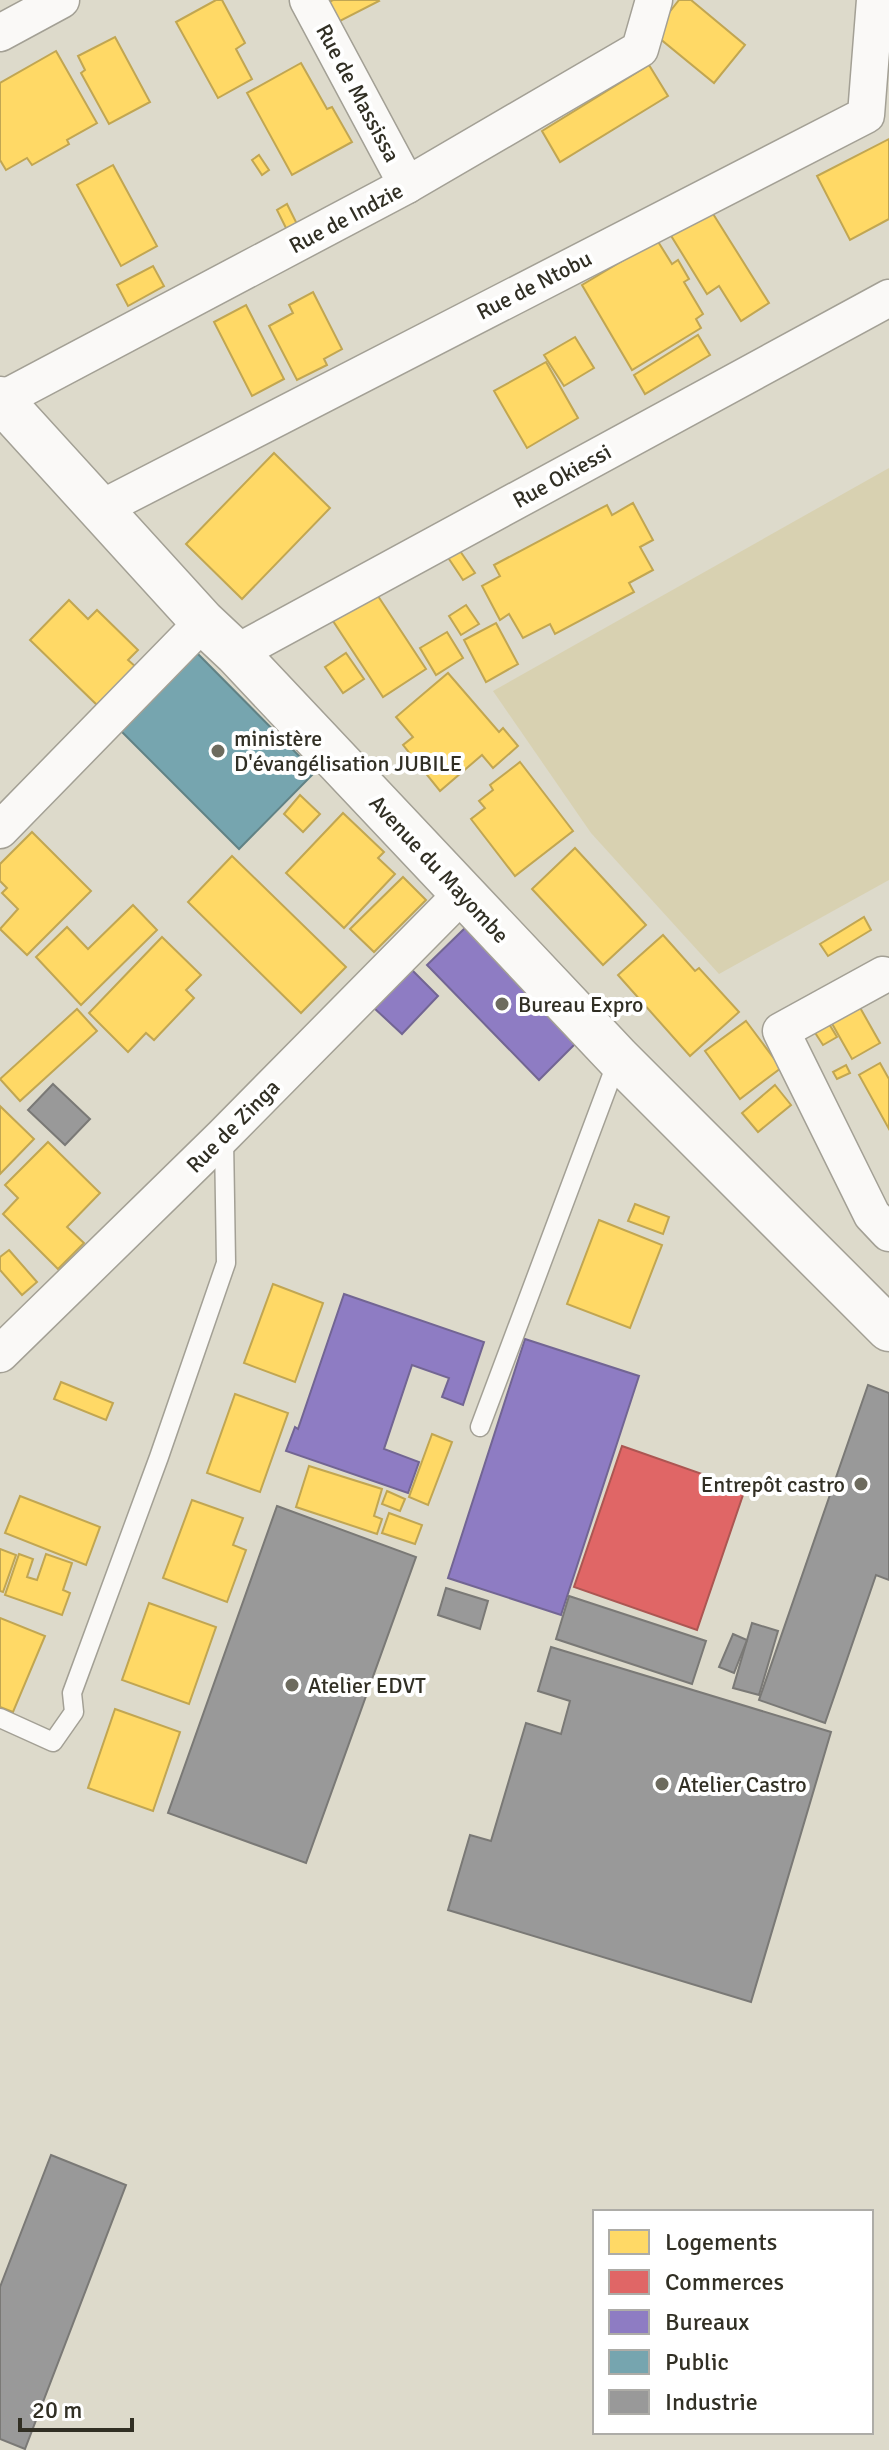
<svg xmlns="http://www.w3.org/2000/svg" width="889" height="2450" viewBox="0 0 889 2450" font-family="Signika,sans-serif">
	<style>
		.green { fill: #d8d1b1 }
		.homes { fill: #ffd966; stroke: #c1a652; stroke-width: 2 }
		.shops { fill: #e06666; stroke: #ac5652; stroke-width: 2 }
		.offices { fill: #8e7cc3; stroke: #726593; stroke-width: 2 }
		.public { fill: #76a5af; stroke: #618285; stroke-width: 2 }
		.industry { fill: #999; stroke: #7a7976; stroke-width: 2 }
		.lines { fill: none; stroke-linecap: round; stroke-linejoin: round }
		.lane-casing { stroke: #a3a095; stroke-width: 21 }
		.street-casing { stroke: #a3a095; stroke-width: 39 }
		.secondary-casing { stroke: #a3a095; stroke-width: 47 }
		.lane { stroke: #faf9f7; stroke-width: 18 }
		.street { stroke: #faf9f7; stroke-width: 36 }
		.secondary { stroke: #faf9f7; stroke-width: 44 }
		.poi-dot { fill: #6d6b5e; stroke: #fff; stroke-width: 3 }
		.labels { text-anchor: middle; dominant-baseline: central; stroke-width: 8; stroke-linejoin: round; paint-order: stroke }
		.street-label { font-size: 22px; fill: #312f24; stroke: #fff }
		.poi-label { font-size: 22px; fill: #312f24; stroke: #fff; text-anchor: start }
	</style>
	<rect width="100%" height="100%" fill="#dddacb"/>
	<path class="green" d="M889,468V880L719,974L591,833L493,691Z"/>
	<g class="homes">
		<path d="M216,0H222L245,43L236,49L252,79L218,98L176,22Z"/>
		<path d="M333,0H378L379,1L338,22L327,3Z"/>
		<path d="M679,0H691L745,45L714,83L653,33Z"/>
		<path d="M115,37L150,102L109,124L81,73L85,70L78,56Z"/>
		<path d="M56,51L97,123L67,140L69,144L32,165L27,158L6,170L0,160V83Z"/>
		<path d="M301,63L327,109L332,107L352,142L292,175L247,93Z"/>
		<path d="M649,65L668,96L560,162L542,131Z"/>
		<path d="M889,139V219L850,240L817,176Z"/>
		<path d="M259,155L269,170L262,175L252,160Z"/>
		<path d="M113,165L157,246L121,266L77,185Z"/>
		<path d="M287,204L297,224L287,230L277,210Z"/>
		<path d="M710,209L769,303L741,321L719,286L707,294L670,234Z"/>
		<path d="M657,240L672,264L678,260L689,279L684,282L703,314L696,319L701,328L632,370L582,285Z"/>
		<path d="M153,266L164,286L128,306L117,285Z"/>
		<path d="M313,292L342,349L324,359L327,365L297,380L269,326L293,313L289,305Z"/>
		<path d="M246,305L284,379L252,396L214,322Z"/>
		<path d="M698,335L710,355L645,394L634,375Z"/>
		<path d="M575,337L594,368L564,386L544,355Z"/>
		<path d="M546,362L578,418L527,448L494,391Z"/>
		<path d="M274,453L330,508L242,599L186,544Z"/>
		<path d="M633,503L653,540L640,547L653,570L629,583L634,592L555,634L550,624L523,638L509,614L500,620L482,586L500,576L494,565L607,505L612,515Z"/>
		<path d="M458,548L475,573L463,580L447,556Z"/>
		<path d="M376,593L426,669L383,697L333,621Z"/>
		<path d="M69,600L88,619L97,610L138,650L128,660L136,667L98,706L30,640Z"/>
		<path d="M466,605L479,624L461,635L449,616Z"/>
		<path d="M496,623L518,664L486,682L464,640Z"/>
		<path d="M447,632L463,658L436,675L420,648Z"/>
		<path d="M346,653L364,679L343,693L325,667Z"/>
		<path d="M448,673L499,732L503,728L518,746L493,768L482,755L440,791L403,745L413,737L396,717Z"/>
		<path d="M520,762L573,831L515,876L471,819L485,808L479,801L493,790L490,785Z"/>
		<path d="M300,795L320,814L303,832L284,814Z"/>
		<path d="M343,813L384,852L378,858L395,874L344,928L286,873Z"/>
		<path d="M32,832L91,891L27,955L0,929L18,909L2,893L7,888L0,881V864Z"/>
		<path d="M575,848L646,925L603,965L532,889Z"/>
		<path d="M232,856L346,967L301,1013L188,902Z"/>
		<path d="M403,877L426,900L374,952L350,929Z"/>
		<path d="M133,905L157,930L81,1005L36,957L67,927L88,949Z"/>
		<path d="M864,917L871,930L828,956L820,944Z"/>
		<path d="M663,935L695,971L699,968L739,1012L690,1056L618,975Z"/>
		<path d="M162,937L201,975L186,990L194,998L154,1040L146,1033L128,1052L89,1013Z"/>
		<path d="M858,1004L880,1043L852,1059L830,1020Z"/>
		<path d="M77,1009L97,1031L20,1101L0,1079Z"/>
		<path d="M826,1019L837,1037L823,1045L812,1028Z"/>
		<path d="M746,1021L781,1068L740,1099L705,1051Z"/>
		<path d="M880,1063L889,1079V1129L859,1075Z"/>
		<path d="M846,1065L850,1073L837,1079L833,1072Z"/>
		<path d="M775,1085L791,1105L758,1132L742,1113Z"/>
		<path d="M0,1106L34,1139L0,1174Z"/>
		<path d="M48,1142L100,1193L67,1227L84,1243L58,1269L3,1214L18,1198L5,1185Z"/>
		<path d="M635,1204L669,1217L663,1234L628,1221Z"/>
		<path d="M599,1220L662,1245L630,1328L567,1304Z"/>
		<path d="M9,1250L37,1282L22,1295L0,1270V1257Z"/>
		<path d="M273,1284L323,1303L295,1382L244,1363Z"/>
		<path d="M61,1382L113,1403L106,1420L54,1399Z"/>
		<path d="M235,1394L288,1413L260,1492L207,1473Z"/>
		<path d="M432,1434L452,1442L428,1505L409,1497Z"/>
		<path d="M309,1466L382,1489L374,1516L382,1519L377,1534L296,1507Z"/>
		<path d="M387,1491L405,1499L400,1511L382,1504Z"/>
		<path d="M20,1496L100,1527L86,1565L5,1533Z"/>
		<path d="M192,1500L243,1518L233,1545L246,1550L227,1602L163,1578Z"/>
		<path d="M389,1513L422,1525L415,1544L382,1533Z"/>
		<path d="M0,1549L16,1555L3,1592L0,1591Z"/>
		<path d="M19,1554L33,1559L27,1577L37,1580L46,1554L72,1563L63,1590L70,1593L62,1615L5,1595Z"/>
		<path d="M149,1603L216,1627L189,1704L122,1680Z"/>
		<path d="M0,1618L45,1636L13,1712L0,1707Z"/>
		<path d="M115,1709L180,1732L153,1811L88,1788Z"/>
	</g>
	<path class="shops" d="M622,1446L745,1489L697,1630L574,1587Z"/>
	<g class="offices">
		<path d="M465,928L577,1042L539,1080L427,965Z"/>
		<path d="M411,969L438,996L402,1034L374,1008Z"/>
		<path d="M344,1294L484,1342L463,1405L442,1397L449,1378L412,1365L384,1449L419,1462L408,1493L286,1451L295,1427L298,1429Z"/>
		<path d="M525,1339L639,1376L561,1615L448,1578Z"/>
	</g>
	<path class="public" d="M197,653L315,772L239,849L120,730Z"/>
	<g class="industry">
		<path d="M53,1084L90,1119L65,1145L28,1110Z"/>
		<path d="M868,1385L889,1393V1580L876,1575L825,1723L759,1700Z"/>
		<path d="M277,1506L416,1557L306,1863L168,1813Z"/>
		<path d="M446,1588L488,1601L480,1629L438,1615Z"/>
		<path d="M569,1596L706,1641L692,1684L556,1639Z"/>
		<path d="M752,1623L778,1631L759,1695L733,1688Z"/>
		<path d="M733,1634L747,1640L734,1673L719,1667Z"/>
		<path d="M551,1647L831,1732L751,2002L448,1910L470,1835L491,1841L526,1723L561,1734L570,1701L538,1691Z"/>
		<path d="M51,2155L126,2185L25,2449L0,2439V2287Z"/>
	</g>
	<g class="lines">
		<defs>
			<g id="lane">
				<path d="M480,1427L618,1059"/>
				<path d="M0,1718L53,1742L74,1712L72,1693L159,1457L226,1263L224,1139"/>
			</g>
			<g id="street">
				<path d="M308,0L407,185"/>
				<path d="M0,33L61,0"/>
				<path d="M1,400L407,185L640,49L654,0"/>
				<path d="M100,509L866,115L875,0"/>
				<path d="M236,653L889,298"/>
				<path d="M0,830L203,622"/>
				<path d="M883,975L781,1031L872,1215L889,1233"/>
				<path d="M0,1354L223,1136L462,894"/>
			</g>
			<path id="secondary" d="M0,399L203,622L236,653L618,1058L889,1329"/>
		</defs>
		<use href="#lane" class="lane-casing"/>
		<use href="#street" class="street-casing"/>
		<use href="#secondary" class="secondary-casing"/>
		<use href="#lane" class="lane"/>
		<use href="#street" class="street"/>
		<use href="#secondary" class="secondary"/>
	</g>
	<g class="poi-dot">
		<circle cx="218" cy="751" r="8"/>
		<circle cx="502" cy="1004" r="8"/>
		<circle cx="861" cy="1484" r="8"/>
		<circle cx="292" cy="1685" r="8"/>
		<circle cx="662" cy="1784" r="8"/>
	</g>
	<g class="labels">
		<g class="street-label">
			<text transform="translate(358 93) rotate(62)">Rue de Massissa</text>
			<text transform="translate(346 218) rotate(-28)">Rue de Indzie</text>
			<text transform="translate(534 285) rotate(-27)">Rue de Ntobu</text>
			<text transform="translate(562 476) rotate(-29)">Rue Okiessi</text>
			<text transform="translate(439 869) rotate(47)">Avenue du Mayombe</text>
			<text transform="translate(233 1126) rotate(-45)">Rue de Zinga</text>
		</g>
		<g class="poi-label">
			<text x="234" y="738">ministère<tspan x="234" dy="25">D'évangélisation JUBILE</tspan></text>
			<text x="518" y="1004">Bureau Expro</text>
			<text x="845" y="1484" text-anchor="end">Entrepôt castro</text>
			<text x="308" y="1685">Atelier EDVT</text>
			<text x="678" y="1784">Atelier Castro</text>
		</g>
	</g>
	<rect x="593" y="2210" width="280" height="224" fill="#ffffff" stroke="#adaca7" stroke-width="2"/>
	<rect x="609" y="2230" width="40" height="24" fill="#ffd966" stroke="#adaca7" stroke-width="2"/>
	<text x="665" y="2250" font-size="24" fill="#312f24">Logements</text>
	<rect x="609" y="2270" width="40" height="24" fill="#e06666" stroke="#adaca7" stroke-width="2"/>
	<text x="665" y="2290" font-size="24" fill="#312f24">Commerces</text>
	<rect x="609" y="2310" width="40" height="24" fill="#8e7cc3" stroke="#adaca7" stroke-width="2"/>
	<text x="665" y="2330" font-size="24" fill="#312f24">Bureaux</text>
	<rect x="609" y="2350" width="40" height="24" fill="#76a5af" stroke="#adaca7" stroke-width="2"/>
	<text x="665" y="2370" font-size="24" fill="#312f24">Public</text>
	<rect x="609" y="2390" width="40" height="24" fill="#999999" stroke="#adaca7" stroke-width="2"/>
	<text x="665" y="2410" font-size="24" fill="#312f24">Industrie</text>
	<path d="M20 2418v12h112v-12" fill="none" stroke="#312f24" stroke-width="4"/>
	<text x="32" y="2418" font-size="24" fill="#312f24" stroke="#ffffff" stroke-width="6" paint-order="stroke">20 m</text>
</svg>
